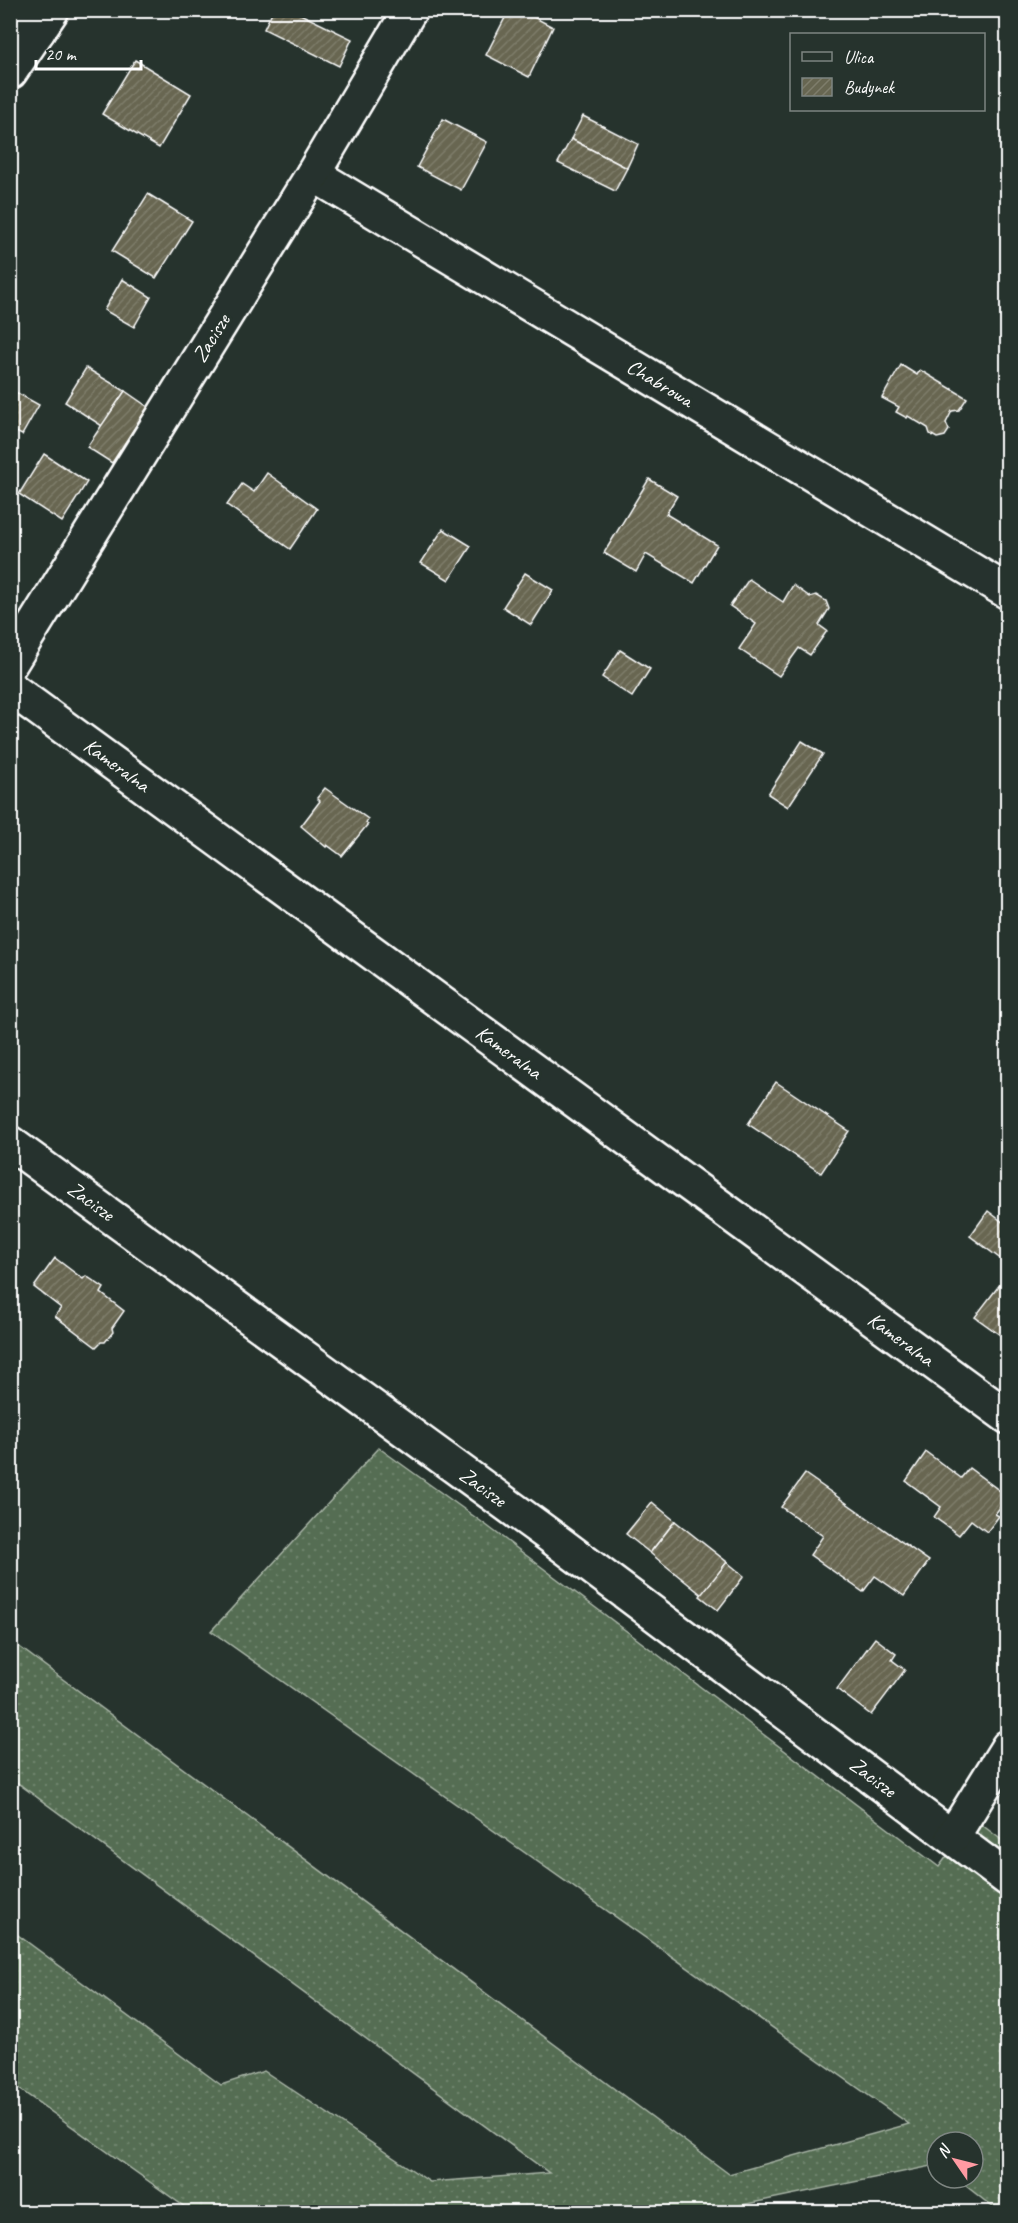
<svg xmlns="http://www.w3.org/2000/svg" width="1018" height="2223" viewBox="0 0 1018 2223" font-family="Caveat,sans-serif">
	<style>
		.grass { fill: url(#grass-dots); stroke: #aab6a8; stroke-width: 1.5 }
		.building { fill: url(#building-hatch); stroke: #fff; stroke-width: 1.5 }
		.lines { fill: none; stroke-linecap: round; stroke-linejoin: round }
		.minor-casing { stroke: #fff; stroke-width: 38 }
		.minor { stroke: #26332d; stroke-width: 33 }
		.labels { text-anchor: middle; dominant-baseline: central; stroke-width: 6; stroke-linejoin: round; paint-order: stroke }
		.street-label { font-size: 21px; fill: #fff; stroke: #26332d }
	</style>
	<defs>
		<pattern id="grass-dots" width="8" height="8" patternUnits="userSpaceOnUse" patternTransform="scale(1.5)"><rect width="8" height="8" fill="#546d52"/><path d="M2 2h.1M6 6h.1" fill="none" stroke="#6e836c" stroke-width="1.8" stroke-linecap="round"/></pattern>
		<pattern id="building-hatch" width="6" height="6" patternUnits="userSpaceOnUse" patternTransform="scale(1.5)"><rect width="6" height="6" fill="#676651"/><path d="M-1 1l2-2M0 6l6-6M5 7l2-2" fill="none" stroke="#7e7d6b"/></pattern>
	</defs>
	<rect width="100%" height="100%" fill="#26332d"/>
	<filter id="ink" filterUnits="userSpaceOnUse"><feTurbulence type="fractalNoise" baseFrequency=".0167" numOctaves="2"/><feDisplacementMap in="SourceGraphic" scale="12" xChannelSelector="R" yChannelSelector="G"/><feConvolveMatrix kernelMatrix="1 2 1 2 8 2 1 2 1" color-interpolation-filters="sRGB"/></filter>
	<g filter="url(#ink)">
		<path class="grass" d="M379,1448L486,1525L939,1867L974,1819L1007,1844V2212H999L956,2178H973V2142H937V2165L708,2212H192L11,2083V1930L221,2085L264,2071L430,2182L549,2173L11,1778L10,1640L729,2174L909,2124L211,1631Z"/>
		<g class="building">
			<path d="M273,10H292L352,39L339,66L264,29Z"/>
			<path d="M509,10H520L553,27L529,77L486,55Z"/>
			<path d="M135,60L191,94L159,148L102,114Z"/>
			<path d="M583,116L638,144L627,168L571,139Z"/>
			<path d="M443,119L487,142L461,190L417,167Z"/>
			<path d="M571,139L627,168L615,191L558,163Z"/>
			<path d="M148,194L192,221L156,278L112,251Z"/>
			<path d="M122,279L151,297L134,327L104,310Z"/>
			<path d="M901,365L917,375L920,370L967,398L959,410L952,411L946,423L949,430L945,436L937,438L930,434L928,428L908,416L907,418L896,412L899,407L882,398Z"/>
			<path d="M86,368L125,391L102,426L65,402Z"/>
			<path d="M10,389L39,405L22,435L10,429Z"/>
			<path d="M125,391L148,407L112,463L87,447Z"/>
			<path d="M44,454L87,482L62,522L19,494Z"/>
			<path d="M267,473L317,509L290,549L227,505L242,484L254,492Z"/>
			<path d="M649,479L677,496L666,514L717,545L694,583L646,554L636,572L604,553Z"/>
			<path d="M443,529L471,546L449,580L421,563Z"/>
			<path d="M525,573L553,590L531,625L503,607Z"/>
			<path d="M749,579L783,602L793,585L810,597L816,595L826,601L829,609L819,625L827,631L810,655L799,648L779,676L739,649L756,624L730,606Z"/>
			<path d="M620,650L650,669L632,697L602,677Z"/>
			<path d="M802,741L823,754L788,807L768,794Z"/>
			<path d="M325,788L368,819L366,823L368,824L342,856L327,845L326,847L301,826L320,801L317,798Z"/>
			<path d="M776,1082L849,1131L821,1173L748,1124Z"/>
			<path d="M988,1211L1008,1226V1252L1002,1260L970,1236Z"/>
			<path d="M55,1258L83,1279L86,1276L104,1288L101,1293L124,1311L112,1328L113,1332L105,1342H101L96,1347L55,1316L61,1308L34,1287Z"/>
			<path d="M1001,1283L1008,1287V1332L1003,1337L975,1317Z"/>
			<path d="M926,1452L961,1478L969,1468L1008,1497L995,1514L999,1516L987,1532L971,1520L959,1535L934,1517L941,1507L906,1481Z"/>
			<path d="M805,1474L929,1561L904,1596L875,1576L863,1592L810,1555L823,1536L781,1507Z"/>
			<path d="M652,1502L675,1521L650,1553L626,1534Z"/>
			<path d="M675,1521L727,1562L702,1595L650,1553Z"/>
			<path d="M727,1562L744,1576L718,1610L700,1596Z"/>
			<path d="M875,1638L896,1654L892,1660L905,1670L871,1715L837,1689Z"/>
		</g>
		<g class="lines">
			<defs>
				<g id="minor">
					<path d="M10,13L38,31"/>
					<path d="M10,72L52,10"/>
					<path d="M313,174L1008,592"/>
					<path d="M10,664L313,174L410,10"/>
					<path d="M10,688L1008,1417"/>
					<path d="M10,1143L546,1533L1008,1879"/>
					<path d="M953,1836L1008,1747"/>
				</g>
			</defs>
			<use href="#minor" class="minor-casing"/>
			<use href="#minor" class="minor"/>
		</g>
	</g>
	<g class="labels">
		<g class="street-label">
			<text transform="translate(211 338) rotate(-58)">Zacisze</text>
			<text transform="translate(660 383) rotate(31)">Chabrowa</text>
			<text transform="translate(117 765) rotate(36)">Kameralna</text>
			<text transform="translate(509 1052) rotate(36)">Kameralna</text>
			<text transform="translate(91 1201) rotate(36)">Zacisze</text>
			<text transform="translate(901 1339) rotate(36)">Kameralna</text>
			<text transform="translate(483 1487) rotate(36)">Zacisze</text>
			<text transform="translate(873 1777) rotate(37)">Zacisze</text>
		</g>
	</g>
	<rect width="1018" height="2223" fill="none" stroke="#26332d" stroke-width="36"/>
	<rect x="18" y="18" width="982" height="2187" fill="none" stroke="#fff" stroke-width="2" filter="url(#ink)"/>
	<rect x="790" y="33" width="195" height="78" fill="#26332d" stroke="#7d8581" stroke-width="1.5"/>
	<rect x="802" y="52" width="30" height="9" fill="#26332d" stroke="#7d8581" stroke-width="1.5"/>
	<text x="844" y="63" font-size="18" fill="#ffffff">Ulica</text>
	<rect x="802" y="78" width="30" height="18" fill="url(#building-hatch)" stroke="#7d8581" stroke-width="1.5"/>
	<text x="844" y="93" font-size="18" fill="#ffffff">Budynek</text>
	<g transform="translate(955 2160) rotate(305)"><circle r="28" fill="#26332d" stroke="#7d8581" stroke-width="1.5"/>
	<path d="M0-4.5L10 22L0 15L-10 22Z" fill="#ff9aa2"/>
	<text y="-9" font-size="16" font-weight="bold" text-anchor="middle" fill="#ffffff">N</text>
	</g>
	<path d="M36 60v9h105v-9" fill="none" stroke="#ffffff" stroke-width="3"/>
	<text x="45" y="60" font-size="18" fill="#ffffff" stroke="#26332d" stroke-width="4.5" paint-order="stroke">20 m</text>
</svg>
